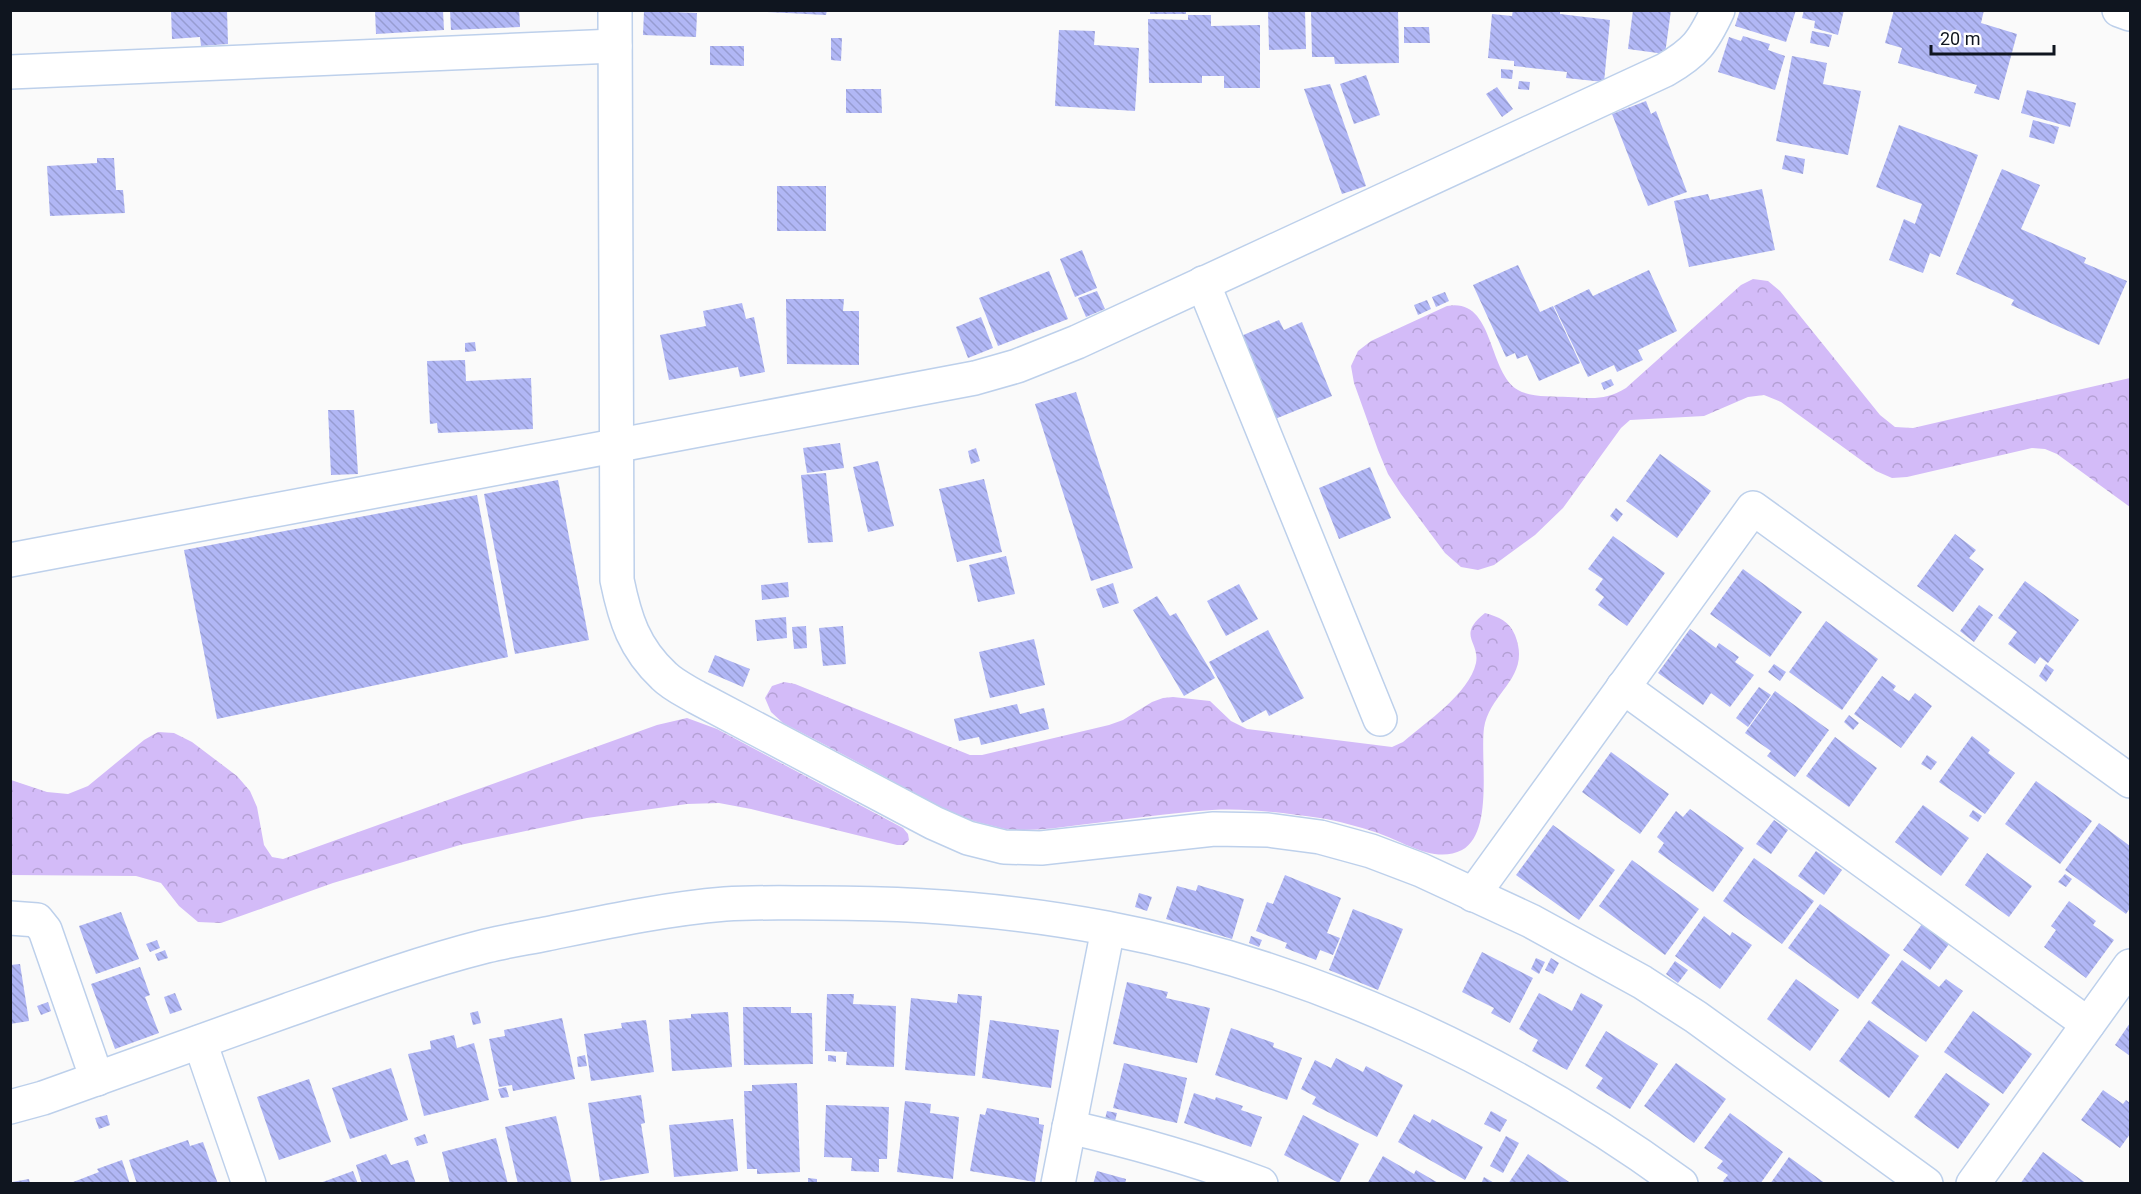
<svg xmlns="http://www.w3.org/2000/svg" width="2141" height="1194" viewBox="0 0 2141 1194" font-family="Roboto,sans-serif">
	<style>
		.forest { fill: url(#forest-crowns) }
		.building { fill: url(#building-back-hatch) }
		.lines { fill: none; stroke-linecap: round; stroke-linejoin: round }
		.minor-casing { stroke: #bdd0eb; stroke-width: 36 }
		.tertiary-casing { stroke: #bdd0eb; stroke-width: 36 }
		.minor { stroke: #fff; stroke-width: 33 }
		.tertiary { stroke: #fff; stroke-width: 33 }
	</style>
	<defs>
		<pattern id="forest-crowns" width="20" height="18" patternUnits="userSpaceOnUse" patternTransform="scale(1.5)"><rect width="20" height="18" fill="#d3bbf8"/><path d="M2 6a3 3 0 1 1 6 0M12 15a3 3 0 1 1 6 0" fill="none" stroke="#b4a0d4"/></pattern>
		<pattern id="building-back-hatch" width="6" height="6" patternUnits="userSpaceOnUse" patternTransform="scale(1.5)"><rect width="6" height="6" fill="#b1b7f5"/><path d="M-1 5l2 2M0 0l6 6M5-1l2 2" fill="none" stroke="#979cd2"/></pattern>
	</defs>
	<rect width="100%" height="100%" fill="#fafafa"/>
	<g class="forest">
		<path d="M1753,279L1768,281L1780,291L1880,415L1895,427L1913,428L2130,378V507L2057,454L2045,449L2032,448L1907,477L1892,478L1876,471L1781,402L1764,395L1748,397L1704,416L1630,420L1621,428L1563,508L1535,535L1494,565L1478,570L1461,567L1445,553L1401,494L1388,474L1378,450L1354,383L1351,366L1358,351L1371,341L1447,306C1495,297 1487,372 1518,390C1532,398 1553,396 1568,397C1591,398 1605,401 1626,388L1741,285Z"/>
		<path d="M1485,613C1499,617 1509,621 1515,635C1532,678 1490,691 1484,728C1480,758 1494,833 1462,850C1435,864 1404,842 1378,833C1360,827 1339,821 1320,818C1285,813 1248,808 1212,810C1168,813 1123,820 1079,825C1055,828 1030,832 1005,829C996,827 986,824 977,822C952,816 928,800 905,788C865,766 824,744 783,723L771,712L765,698L772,686L784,682L795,684L970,755H982L1109,725L1123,720L1152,702L1163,698L1173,697L1210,701L1231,721L1247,729L1392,747L1403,742C1426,722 1469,694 1476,663C1480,641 1456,636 1485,613Z"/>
		<path d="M687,718L717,729L903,828L908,834L909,840L904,845H897L751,809L719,803L687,804L587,818L460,845L333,883L221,923L198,922L179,906L161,883L136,876L11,875V780L47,792L68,794L88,786L144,740L158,732L174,733L192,742L237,776L250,791L257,807L264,845L272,857L283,859L657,725Z"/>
	</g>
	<g class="building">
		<path d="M171,10H227L228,44L201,46L200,37L172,39Z"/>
		<path d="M375,10H443L444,30L376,34Z"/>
		<path d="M450,10H519L520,27L451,30Z"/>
		<path d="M767,10H827L826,15L767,12Z"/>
		<rect x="1150" y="10" width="36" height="4"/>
		<path d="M1268,10H1305L1306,49L1269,50Z"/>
		<path d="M1311,10H1398L1399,63L1335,64L1334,57H1312Z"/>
		<path d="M1513,10H1560V14L1610,20L1604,82L1566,78L1567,72L1514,66V61L1488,58L1492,14L1512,16Z"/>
		<path d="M1633,10H1671L1665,54L1628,49Z"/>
		<path d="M1740,10H1796L1786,42L1735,26Z"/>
		<path d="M1804,10H1844L1838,35L1814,28L1815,21L1802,18Z"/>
		<path d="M1894,10H1984L1981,23L2017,34L1999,100L1974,93L1977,85L1898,63L1902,48L1885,43Z"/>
		<path d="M644,11L697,13L696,37L643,35Z"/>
		<path d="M1188,15H1211V26L1260,25V88H1224V76H1202V83H1149L1148,19L1188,20Z"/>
		<path d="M1404,27H1429L1430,43H1404Z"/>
		<path d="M1059,30L1095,31L1094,45L1139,48L1135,111L1055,106Z"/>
		<path d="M1812,31L1832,35L1829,47L1810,43Z"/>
		<path d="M1743,36L1770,44L1768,50L1785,56L1775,90L1718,72L1729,37L1741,41Z"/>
		<path d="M831,38H842L841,61L831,60Z"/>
		<path d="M710,46H744V66L710,65Z"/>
		<path d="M1792,56L1827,63L1823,84L1861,91L1848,155L1776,141Z"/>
		<path d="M1501,69L1513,70L1512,79L1501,78Z"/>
		<path d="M1366,75L1380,115L1354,124L1340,84Z"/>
		<path d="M1519,81L1530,82L1529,90L1518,89Z"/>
		<path d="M1330,84L1366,186L1342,194L1304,89Z"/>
		<path d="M1497,87L1513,109L1502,117L1486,94Z"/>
		<path d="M846,89H881L882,113H846Z"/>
		<path d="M2027,90L2076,103L2070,127L2021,113Z"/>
		<path d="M1646,101L1651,114L1656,111L1687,192L1648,206L1612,114Z"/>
		<path d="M2033,120L2059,127L2054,144L2029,137Z"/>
		<path d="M1899,125L1978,155L1940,257L1930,253L1923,273L1889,260L1904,219L1915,224L1922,204L1876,187Z"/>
		<path d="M1785,155L1805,159L1803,174L1782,169Z"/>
		<path d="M97,158H114L116,190H123L125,213L50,216L47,166L97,163Z"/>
		<path d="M2002,169L2040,185L2021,229L2086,258L2084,263L2127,281L2099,345L2011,305L2014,300L1956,274Z"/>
		<rect x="777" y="186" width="49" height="45"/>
		<path d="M1762,189L1775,250L1689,267L1674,201L1708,194L1710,200Z"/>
		<path d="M1082,250L1097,288L1075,297L1060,259Z"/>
		<path d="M1518,265L1540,312L1553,306L1580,363L1539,381L1527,355L1517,359L1515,353L1506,357L1473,285Z"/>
		<path d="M1649,270L1677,331L1638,350L1643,360L1617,372L1614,365L1588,377L1554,306L1589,289L1593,296Z"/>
		<path d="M1049,271L1068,319L998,346L979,298Z"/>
		<path d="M1097,291L1105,309L1086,317L1078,298Z"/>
		<path d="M1445,292L1449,301L1436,307L1432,297Z"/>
		<path d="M786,299H844L843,311H859V365L787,364Z"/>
		<path d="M1427,300L1431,309L1418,315L1414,305Z"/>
		<path d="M742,303L746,319L754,317L765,372L740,377L738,367L669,380L660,335L706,326L703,311Z"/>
		<path d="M981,317L993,348L968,358L956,327Z"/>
		<path d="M1279,320L1284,330L1302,322L1332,396L1275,419L1241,336Z"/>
		<path d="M475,342L476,351L465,352V343Z"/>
		<path d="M465,360L466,381L531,378L533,429L438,433L437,423L430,424L427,361Z"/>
		<path d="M1611,379L1614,385L1604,390L1601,383Z"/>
		<path d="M1076,392L1133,568L1091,581L1035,404Z"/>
		<path d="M328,410H354L358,474L331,475Z"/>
		<path d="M840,443L844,468L807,473L803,448Z"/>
		<path d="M976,448L980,461L971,464L968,451Z"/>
		<path d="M1660,454L1711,491L1677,538L1626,501Z"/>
		<path d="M878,461L894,526L868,532L853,467Z"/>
		<path d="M1370,467L1391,518L1339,539L1319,488Z"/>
		<path d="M826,473L833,542L808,543L801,475Z"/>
		<path d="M984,479L1002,552L957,562L939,489Z"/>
		<path d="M558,480L589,640L515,654L484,494Z"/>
		<path d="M477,495L508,657L217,719L184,550Z"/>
		<path d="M1616,508L1623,514L1617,522L1610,516Z"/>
		<path d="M1955,534L1976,550L1969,558L1984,569L1953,612L1917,586Z"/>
		<path d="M1613,536L1665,573L1627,626L1598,605L1604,597L1595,590L1603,579L1588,569Z"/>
		<path d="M1006,556L1015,594L978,602L969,565Z"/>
		<path d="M1743,569L1802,612L1770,657L1710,614Z"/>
		<path d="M2025,581L2079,620L2048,663L2040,657L2035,664L2008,644L2017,632L1998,618Z"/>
		<path d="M788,582L789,597L762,600L761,585Z"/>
		<path d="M1113,583L1119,603L1103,608L1096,589Z"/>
		<path d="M1239,584L1258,619L1226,636L1207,601Z"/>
		<path d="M1157,596L1170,616L1176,613L1215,678L1184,696L1133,610Z"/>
		<path d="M1979,605L1993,615L1974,642L1960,631Z"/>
		<path d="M786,617L787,638L757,641L755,620Z"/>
		<path d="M1826,621L1878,659L1842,710L1789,672Z"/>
		<path d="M806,626L807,648L794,649L792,627Z"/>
		<path d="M843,626L846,664L823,666L819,628Z"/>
		<path d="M1690,629L1716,648L1719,643L1739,657L1735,662L1754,675L1730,707L1711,693L1703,705L1658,673Z"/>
		<path d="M1268,630L1304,698L1269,716L1266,710L1242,723L1209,662Z"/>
		<path d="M1034,639L1045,685L990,698L979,652Z"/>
		<path d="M715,655L750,669L743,687L708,672Z"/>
		<path d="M1774,664L1786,672L1780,681L1768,672Z"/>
		<path d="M2046,664L2054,670L2046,682L2039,676Z"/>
		<path d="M1882,676L1896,686L1893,690L1909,701L1915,693L1932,706L1901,748L1854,714Z"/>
		<path d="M1759,687L1771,695L1748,727L1736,718Z"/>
		<path d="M1775,691L1829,730L1795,777L1767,756L1771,751L1745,733Z"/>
		<path d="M1017,704L1020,714L1044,708L1049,729L981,745L979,737L959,741L954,719Z"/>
		<path d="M1849,715L1859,723L1853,730L1844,722Z"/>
		<path d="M1972,736L1990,750L1988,753L2015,773L1985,814L1939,782Z"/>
		<path d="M1835,737L1877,768L1849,807L1806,776Z"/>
		<path d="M1611,752L1669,794L1640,834L1582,792Z"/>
		<path d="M1927,755L1937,762L1931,770L1921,764Z"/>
		<path d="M2036,781L2092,821L2060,864L2005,824Z"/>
		<path d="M1923,805L1969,838L1941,876L1895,842Z"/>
		<path d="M1690,809L1744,848L1713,892L1658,852L1664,843L1657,837L1676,811L1683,817Z"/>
		<path d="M1973,810L1982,816L1978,822L1969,816Z"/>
		<path d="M1774,820L1788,830L1771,854L1756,844Z"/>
		<path d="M2099,823L2130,846V908L2126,914L2065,870Z"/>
		<path d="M1553,825L1615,870L1579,920L1516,875Z"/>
		<path d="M1816,851L1842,870L1824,895L1798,876Z"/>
		<path d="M1987,853L2032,886L2009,917L1965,885Z"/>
		<path d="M1754,858L1814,901L1782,944L1723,901Z"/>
		<path d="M1632,860L1699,909L1665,955L1599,906Z"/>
		<path d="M2065,874L2072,879L2066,887L2058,882Z"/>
		<path d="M1285,875L1341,898L1327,933L1340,938L1333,955L1320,950L1316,960L1285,948L1287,943L1256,931L1267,902L1273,904Z"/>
		<path d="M1198,885L1244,899L1232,939L1166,919L1177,886L1196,891Z"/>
		<path d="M1139,893L1152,897L1147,911L1135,907Z"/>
		<path d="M2069,901L2096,921L2093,925L2114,940L2086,978L2044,947L2056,930L2051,926Z"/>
		<path d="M1820,904L1890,955L1858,999L1788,948Z"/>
		<path d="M1353,909L1403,929L1378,990L1329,970Z"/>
		<path d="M121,912L139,959L96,974L79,926Z"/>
		<path d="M1704,916L1730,936L1732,932L1752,945L1720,989L1675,956Z"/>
		<path d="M1922,924L1949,944L1930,970L1903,950Z"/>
		<path d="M1251,936L1262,940L1259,947L1249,943Z"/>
		<path d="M157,940L160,948L150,952L146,944Z"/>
		<path d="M165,950L168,958L158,961L155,954Z"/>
		<path d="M1482,952L1533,978L1510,1023L1491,1013L1494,1008L1462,992Z"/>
		<path d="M1536,958L1545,962L1539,974L1531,969Z"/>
		<path d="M1551,958L1559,963L1553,974L1545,970Z"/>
		<path d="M1902,960L1939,987L1946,979L1963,991L1926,1042L1871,1003Z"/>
		<path d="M1675,961L1688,970L1678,983L1666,974Z"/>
		<path d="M20,964L29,1021L10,1024V965Z"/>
		<path d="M140,967L150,995L145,997L159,1033L115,1049L91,984Z"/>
		<path d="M1796,979L1839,1010L1810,1051L1767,1019Z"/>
		<path d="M1127,982L1168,992L1166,998L1210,1008L1197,1063L1113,1044Z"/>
		<path d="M175,993L182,1010L170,1014L164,997Z"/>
		<path d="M1539,993L1572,1011L1581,993L1603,1005L1567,1070L1532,1051L1538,1040L1519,1029Z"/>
		<path d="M827,994H854L853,1004L896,1006L894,1067L846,1065L847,1052L825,1051Z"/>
		<path d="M958,994L982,996L975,1076L905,1070L911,998L957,1003Z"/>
		<path d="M48,1002L51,1011L41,1015L37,1006Z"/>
		<path d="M743,1007H791V1013H812L813,1064L744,1065Z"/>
		<path d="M478,1011L481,1023L473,1025L470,1013Z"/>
		<path d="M1973,1011L2032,1054L2003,1094L1944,1052Z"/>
		<path d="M728,1012L732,1067L672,1071L669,1020L691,1018V1014Z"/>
		<path d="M562,1018L575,1079L513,1091L512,1085L499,1087L489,1039L505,1036L504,1030Z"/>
		<path d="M646,1020L654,1072L591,1081L584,1034L622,1028L621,1023Z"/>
		<path d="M990,1020L1059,1030L1051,1088L982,1078Z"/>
		<path d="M1869,1020L1919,1056L1889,1098L1839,1061Z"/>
		<path d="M2130,1023V1056L2115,1045Z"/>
		<path d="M1231,1028L1274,1043L1273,1047L1302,1058L1287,1100L1215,1075Z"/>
		<path d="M1606,1031L1658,1064L1630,1109L1596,1088L1603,1078L1585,1066Z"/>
		<path d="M454,1035L457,1048L474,1043L489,1100L424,1116L408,1054L431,1049L430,1041Z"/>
		<path d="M585,1055L587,1066L578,1067L577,1057Z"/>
		<path d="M828,1055L836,1056V1062L828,1061Z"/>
		<path d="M1336,1058L1363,1072L1366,1066L1403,1085L1377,1137L1312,1104L1316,1097L1301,1089L1315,1060L1331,1068Z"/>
		<path d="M1124,1063L1187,1078L1177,1123L1113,1108Z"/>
		<path d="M1676,1063L1726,1099L1694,1143L1644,1106Z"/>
		<path d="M391,1068L408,1120L350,1139L332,1088Z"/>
		<path d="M1946,1073L1990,1104L1958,1149L1914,1117Z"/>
		<path d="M309,1079L331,1142L279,1160L257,1097Z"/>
		<path d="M797,1083L800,1172L757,1174V1169H747L744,1091H752V1085Z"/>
		<path d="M506,1087L509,1097L501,1098L498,1089Z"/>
		<path d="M2103,1090L2123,1104L2126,1100L2130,1103V1134L2120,1148L2081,1120Z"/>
		<path d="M1194,1093L1215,1100L1216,1097L1243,1106L1241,1110L1262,1117L1251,1147L1184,1123Z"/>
		<path d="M641,1095L645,1123L641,1124L649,1173L600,1181L588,1103Z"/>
		<path d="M905,1101L931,1104L930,1113L959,1117L953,1179L897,1172Z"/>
		<path d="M826,1105L889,1107L887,1159H879V1172L851,1171L852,1158L824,1157Z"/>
		<path d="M987,1108L1039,1118V1124L1044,1125L1035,1182L970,1171L980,1114L985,1115Z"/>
		<path d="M1107,1111L1117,1113L1115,1121L1105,1119Z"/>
		<path d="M1491,1111L1507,1120L1500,1132L1484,1124Z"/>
		<path d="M1730,1113L1783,1152L1760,1184H1726L1723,1181L1728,1175L1717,1168L1723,1161L1704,1148Z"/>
		<path d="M1414,1114L1430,1123L1432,1119L1483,1147L1465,1180L1398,1142Z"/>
		<path d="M107,1115L110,1125L99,1129L95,1118Z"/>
		<path d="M1303,1115L1359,1144L1339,1183L1284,1155Z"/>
		<path d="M556,1116L572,1184H518L505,1127Z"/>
		<path d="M733,1119L738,1171L674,1177L669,1125Z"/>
		<path d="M425,1134L428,1143L417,1146L414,1138Z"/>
		<path d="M1506,1136L1519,1143L1503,1173L1490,1166Z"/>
		<path d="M496,1138L508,1184H450L442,1152Z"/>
		<path d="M188,1140L190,1146L203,1142L218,1184H137L129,1160Z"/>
		<path d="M2043,1152L2087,1184H2020Z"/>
		<path d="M386,1154L391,1165L408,1160L416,1184H362L356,1165Z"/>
		<path d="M1528,1154L1572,1184H1508Z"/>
		<path d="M1383,1156L1414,1174L1416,1170L1440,1184H1367Z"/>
		<path d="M1789,1157L1826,1184H1770Z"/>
		<path d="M122,1160L130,1184H68L99,1172L97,1169Z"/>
		<path d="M353,1171L358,1184H320V1183Z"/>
		<path d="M1097,1171L1126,1179L1125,1184H1093Z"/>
		<path d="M1484,1177L1496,1184H1481Z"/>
		<path d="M808,1178L817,1179V1184H808Z"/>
		<path d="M29,1179L30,1184H12V1182Z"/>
	</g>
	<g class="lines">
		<defs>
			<g id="minor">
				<path d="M615,10L617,580C625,619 634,648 664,676C673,685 686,691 696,697L934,823L968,838L1004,847L1041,848L1214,829L1268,830L1320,837L1371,851L1421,870L1531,921L1642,982L1696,1017L1926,1184"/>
				<path d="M10,72L615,46"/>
				<path d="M1203,283L1380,719"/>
				<path d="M10,560L975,378L1017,366L1077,342L1665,70C1696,52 1703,42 1718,10"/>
				<path d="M1623,687L2088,1024"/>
				<path d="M1473,895L1753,508L2130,781"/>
				<path d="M10,918L37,920L45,930L97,1079"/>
				<path d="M1069,1127C1134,1142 1198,1160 1261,1184"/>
				<path d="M1058,1184L1108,929"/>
				<path d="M1973,1184L2130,966"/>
			</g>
			<g id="tertiary">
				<path d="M2119,10L2130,14"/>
				<path d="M200,1042L249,1184"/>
				<path d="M10,1107L43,1098C124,1069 206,1040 288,1010C353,987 419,963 486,946C506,941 526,938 546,934C605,922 665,909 725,904C757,902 789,903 821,903C916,903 1012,910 1106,928C1312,967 1511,1060 1681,1184"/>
			</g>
		</defs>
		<use href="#minor" class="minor-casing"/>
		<use href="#tertiary" class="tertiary-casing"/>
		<use href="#minor" class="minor"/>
		<use href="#tertiary" class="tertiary"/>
	</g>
	<rect width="2141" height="1194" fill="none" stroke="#0f151f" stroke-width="24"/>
	<path d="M1931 45v9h123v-9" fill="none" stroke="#0f151f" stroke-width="3"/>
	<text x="1940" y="45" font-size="18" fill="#0f151f" stroke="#ffffff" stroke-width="4.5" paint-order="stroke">20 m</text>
</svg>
